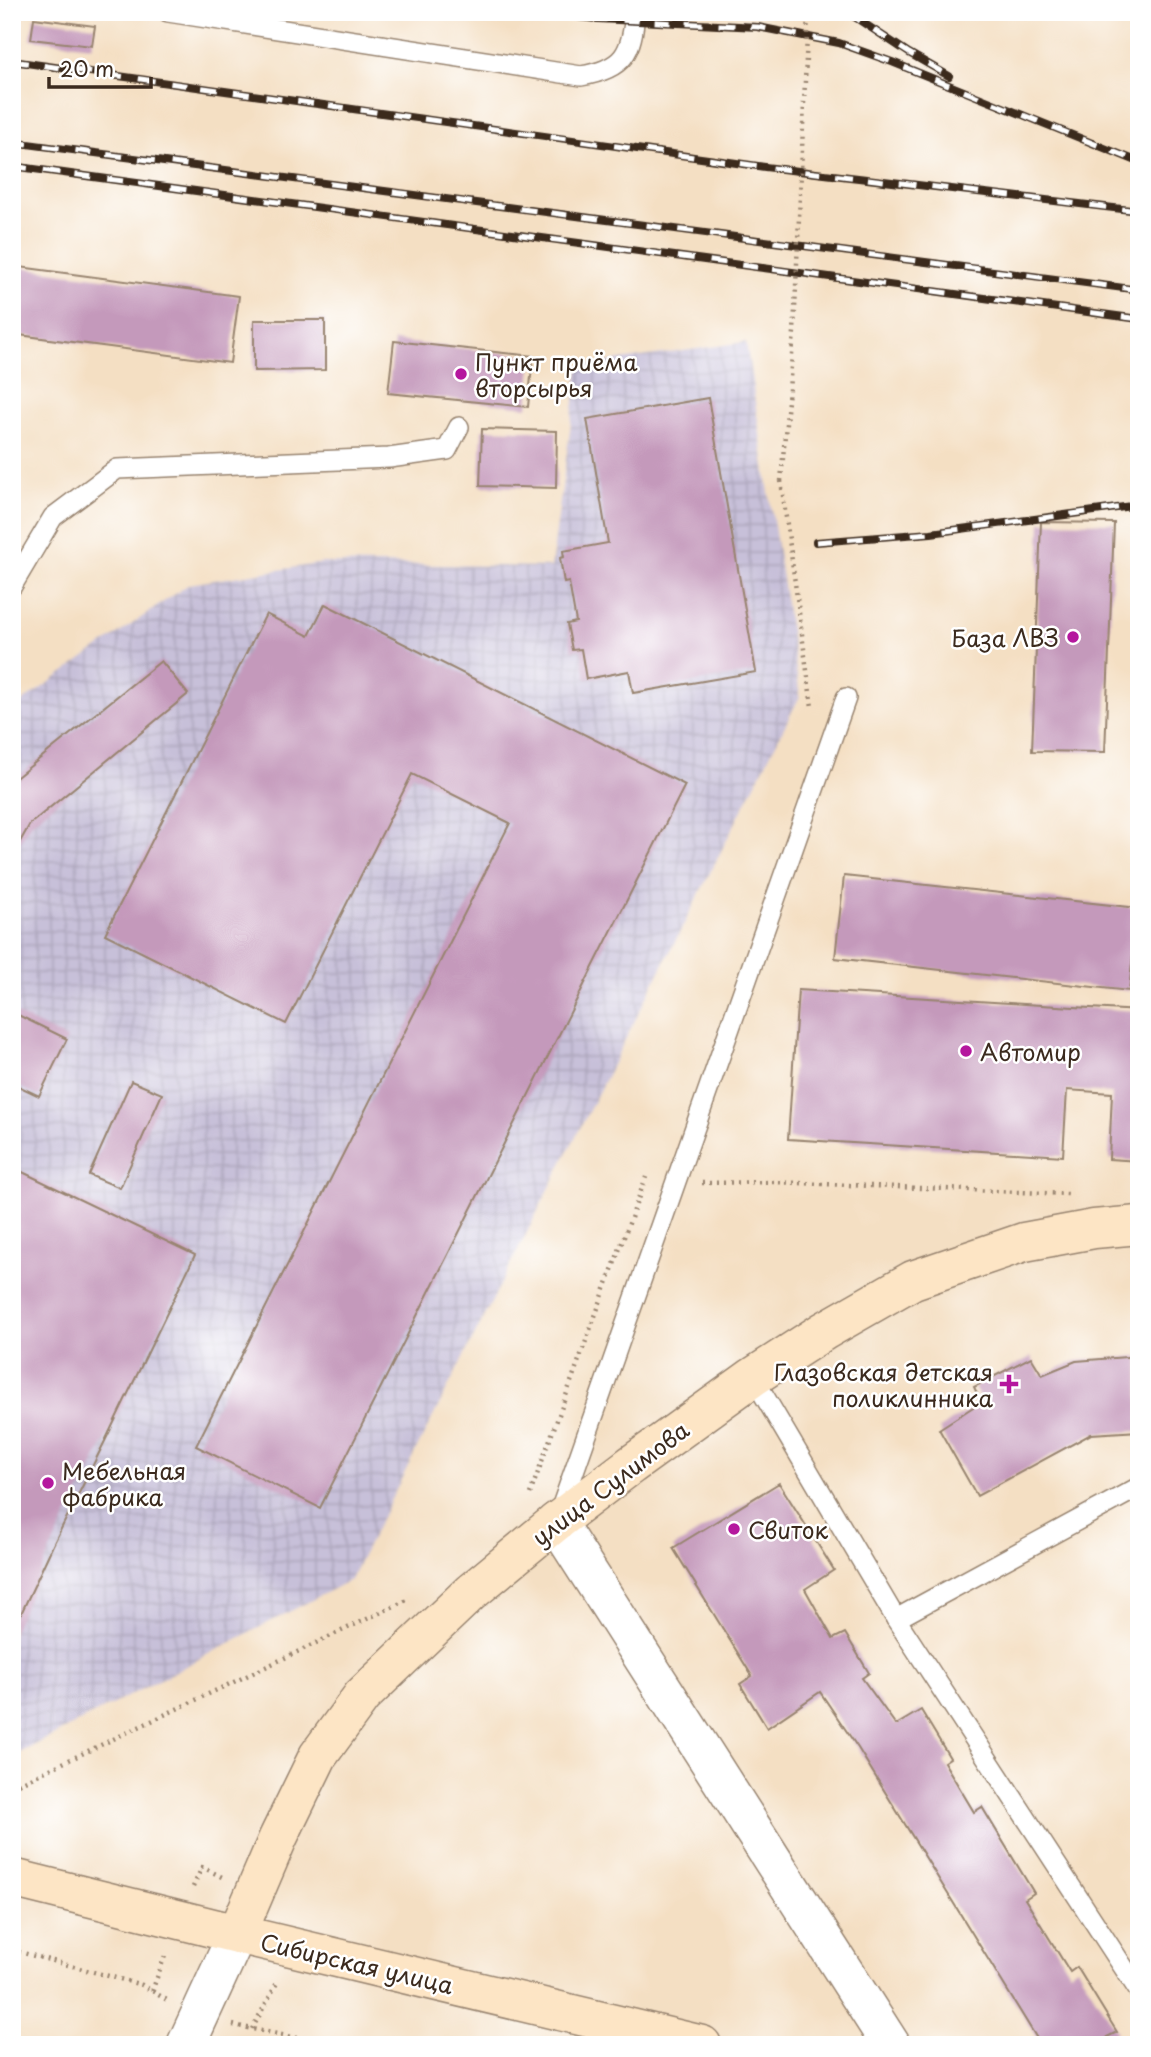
<svg xmlns="http://www.w3.org/2000/svg" width="1151" height="2057" viewBox="0 0 1151 2057" font-family="'Playpen Sans',sans-serif">
	<style>
		.industrial { fill: url(#industrial-grid) }
		.building { fill: #c499bb }
		.lines { fill: none; stroke-linecap: round; stroke-linejoin: round }
		.service-casing { stroke: #988470; stroke-width: 22 }
		.tertiary-casing { stroke: #988470; stroke-width: 41 }
		.secondary-casing { stroke: #988470; stroke-width: 41 }
		.path { stroke: #988470; stroke-width: 4.5; stroke-dasharray: 2 5; stroke-linecap: butt }
		.service { stroke: #fff; stroke-width: 19 }
		.tertiary { stroke: #fff; stroke-width: 38 }
		.secondary { stroke: #fde5c5; stroke-width: 38 }
		.rail-casing { stroke: #3b2a1e; stroke-width: 8 }
		.rail { stroke: #fff; stroke-width: 5; stroke-dasharray: 16; stroke-linecap: butt }
		.path-bridge { stroke: #988470; stroke-width: 4.5; stroke-dasharray: 2 5; stroke-linecap: butt }
		.poi-dot { fill: #b5179e; stroke: #fff; stroke-width: 2.5 }
		.labels { text-anchor: middle; dominant-baseline: central; stroke-width: 5; stroke-linejoin: round; paint-order: stroke }
		.poi-label { font-size: 23px; fill: #3b2a1e; stroke: #fff; text-anchor: start }
		.street-label { font-size: 23px; fill: #3b2a1e; stroke: #fff }
	</style>
	<defs>
		<pattern id="industrial-grid" width="8" height="8" patternUnits="userSpaceOnUse" patternTransform="scale(1.75)"><rect width="8" height="8" fill="#c7c0d9"/><path d="M0 4h8M4 0v8" fill="none" stroke="#aca5ba"/></pattern>
	</defs>
	<rect width="100%" height="100%" fill="#fff"/>
	<filter id="ink" filterUnits="userSpaceOnUse"><feTurbulence type="fractalNoise" baseFrequency=".0143" numOctaves="2"/><feDisplacementMap in="SourceGraphic" scale="14" xChannelSelector="R" yChannelSelector="G"/><feConvolveMatrix kernelMatrix="1 2 1 2 8 2 1 2 1" color-interpolation-filters="sRGB"/></filter>
	<filter id="wash" filterUnits="userSpaceOnUse"><feTurbulence type="fractalNoise" baseFrequency=".00686" numOctaves="4" result="noise"/><feDisplacementMap in="SourceGraphic" scale="28" xChannelSelector="R" yChannelSelector="G"/><feGaussianBlur stdDeviation="1.57" result="paint"/><feColorMatrix in="noise" values="0 0 0 0 0 0 0 0 0 0 0 0 0 0 0 0 0 1.4 0 .05"/><feComposite in="paint" operator="in"/></filter>
	<g filter="url(#wash)">
		<rect width="100%" height="100%" fill="#f4dfc3"/>
		<path class="industrial" d="M746,342L800,696L350,1580L12,1757V709L189,584L323,563L551,567L579,366Z"/>
		<g id="blocks">
			<g class="building">
				<path d="M34,18L95,26L92,46L31,39Z"/>
				<path d="M12,266L239,296L230,363L12,334Z"/>
				<path d="M254,320H325V370L254,371Z"/>
				<path d="M394,341L533,356L528,407L388,393Z"/>
				<path d="M708,398L756,672L633,693L629,671L586,679L581,649L572,650L567,624L576,622L569,582L564,583L560,558L564,557L563,551L608,543L587,419Z"/>
				<path d="M482,429L557,431L556,488L480,486Z"/>
				<path d="M1041,522L1114,523L1105,752L1032,751Z"/>
				<path d="M325,604L685,785L320,1508L196,1446L510,823L412,774L286,1024L105,934L266,614L309,636Z"/>
				<path d="M161,661L188,694L30,824L12,856V781Z"/>
				<path d="M844,876L1138,908L1129,991L835,958Z"/>
				<path d="M798,990L1139,1011V1161L1109,1159L1112,1093L1067,1090L1063,1156L788,1139Z"/>
				<path d="M12,1012L67,1039L39,1096L12,1083Z"/>
				<path d="M131,1081L162,1094L120,1188L89,1175Z"/>
				<path d="M12,1167L195,1255L106,1439L53,1545L12,1633Z"/>
				<path d="M1139,1356V1431L1091,1434L977,1496L939,1429L981,1402L974,1387L1031,1357L1042,1375L1076,1361Z"/>
				<path d="M779,1483L834,1570L805,1589L833,1639L845,1633L869,1673L862,1678L896,1725L921,1710L950,1758L944,1762L974,1812L982,1807L1034,1893L1025,1899L1070,1972L1077,1967L1117,2032L1107,2037L1112,2045H1041L858,1748L820,1692L767,1728L740,1684L752,1676L673,1548Z"/>
			</g>
		</g>
	</g>
	<g filter="url(#ink)">
		<use href="#blocks" fill-opacity="0" stroke="#988470" stroke-width="2"/>
		<g class="lines">
			<defs>
				<g id="service">
					<path d="M168,12L581,76C624,69 632,53 635,12"/>
					<path d="M12,586L53,517L117,469L389,458L447,450L459,427"/>
					<path d="M753,1377L896,1619L1139,1991"/>
					<path d="M560,1511L846,698"/>
					<path d="M896,1619L1139,1487"/>
				</g>
				<g id="tertiary">
					<path d="M556,1522L891,2045"/>
					<path d="M186,2045L237,1934"/>
				</g>
				<g id="secondary">
					<path d="M12,1878L237,1934L702,2045"/>
					<path d="M237,1934L278,1838L318,1756L362,1696L470,1593L556,1522L631,1465L753,1377L824,1331L913,1280L1024,1242L1094,1229L1139,1225"/>
				</g>
			</defs>
			<use href="#service" class="service-casing"/>
			<use href="#tertiary" class="tertiary-casing"/>
			<use href="#secondary" class="secondary-casing"/>
			<g class="path">
				<path d="M781,481L812,707"/>
				<path d="M702,1183L774,1182L1068,1194"/>
				<path d="M530,1494L646,1177"/>
				<path d="M12,1787L407,1600"/>
				<path d="M193,1887L202,1867L224,1878"/>
				<path d="M12,1950L142,1985L167,2000"/>
				<path d="M152,1991L166,1953"/>
				<path d="M233,2025L331,2045"/>
				<path d="M252,2029L278,1981"/>
			</g>
			<use href="#service" class="service"/>
			<use href="#tertiary" class="tertiary"/>
			<use href="#secondary" class="secondary"/>
			<defs>
				<g id="rail">
					<path d="M527,12L598,19L758,27L839,43L892,62L1139,162"/>
					<path d="M847,12L909,53L949,76"/>
					<path d="M12,61L765,167L1139,211"/>
					<path d="M12,142L1139,290"/>
					<path d="M12,166L1139,319"/>
					<path d="M816,542L931,533L1139,505"/>
				</g>
			</defs>
			<use href="#rail" class="rail-casing"/>
			<use href="#rail" class="rail"/>
			<path class="path-bridge" d="M781,481L794,332L808,12"/>
		</g>
	</g>
	<g class="poi-dot">
		<circle cx="461" cy="374" r="7"/>
		<circle cx="1073" cy="637" r="7"/>
		<circle cx="966" cy="1051" r="7"/>
		<path d="M1005.5 1373.5h7v7h7v7h-7v7h-7v-7h-7v-7h7z"/>
		<circle cx="48" cy="1483" r="7"/>
		<circle cx="734" cy="1529" r="7"/>
	</g>
	<g class="labels">
		<g class="poi-label">
			<text x="475" y="361">Пункт приёма<tspan x="475" dy="26">вторсырья</tspan></text>
			<text x="1059" y="637" text-anchor="end">База ЛВЗ</text>
			<text x="980" y="1051">Автомир</text>
			<text x="993" y="1371" text-anchor="end">Глазовская детская<tspan x="993" dy="26">поликлинника</tspan></text>
			<text x="62" y="1470">Мебельная<tspan x="62" dy="26">фабрика</tspan></text>
			<text x="748" y="1529">Свиток</text>
		</g>
		<g class="street-label">
			<text transform="translate(610 1483) rotate(-37)">улица Сулимова</text>
			<text transform="translate(357 1963) rotate(13)">Сибирская улица</text>
		</g>
	</g>
	<rect width="1151" height="2057" fill="none" stroke="#fff" stroke-width="42"/>
	<path d="M49 77v10h102v-10" fill="none" stroke="#3b2a1e" stroke-width="3.5"/>
	<text x="60" y="77" font-size="21" fill="#3b2a1e" stroke="#ffffff" stroke-width="5" paint-order="stroke">20 m</text>
</svg>
